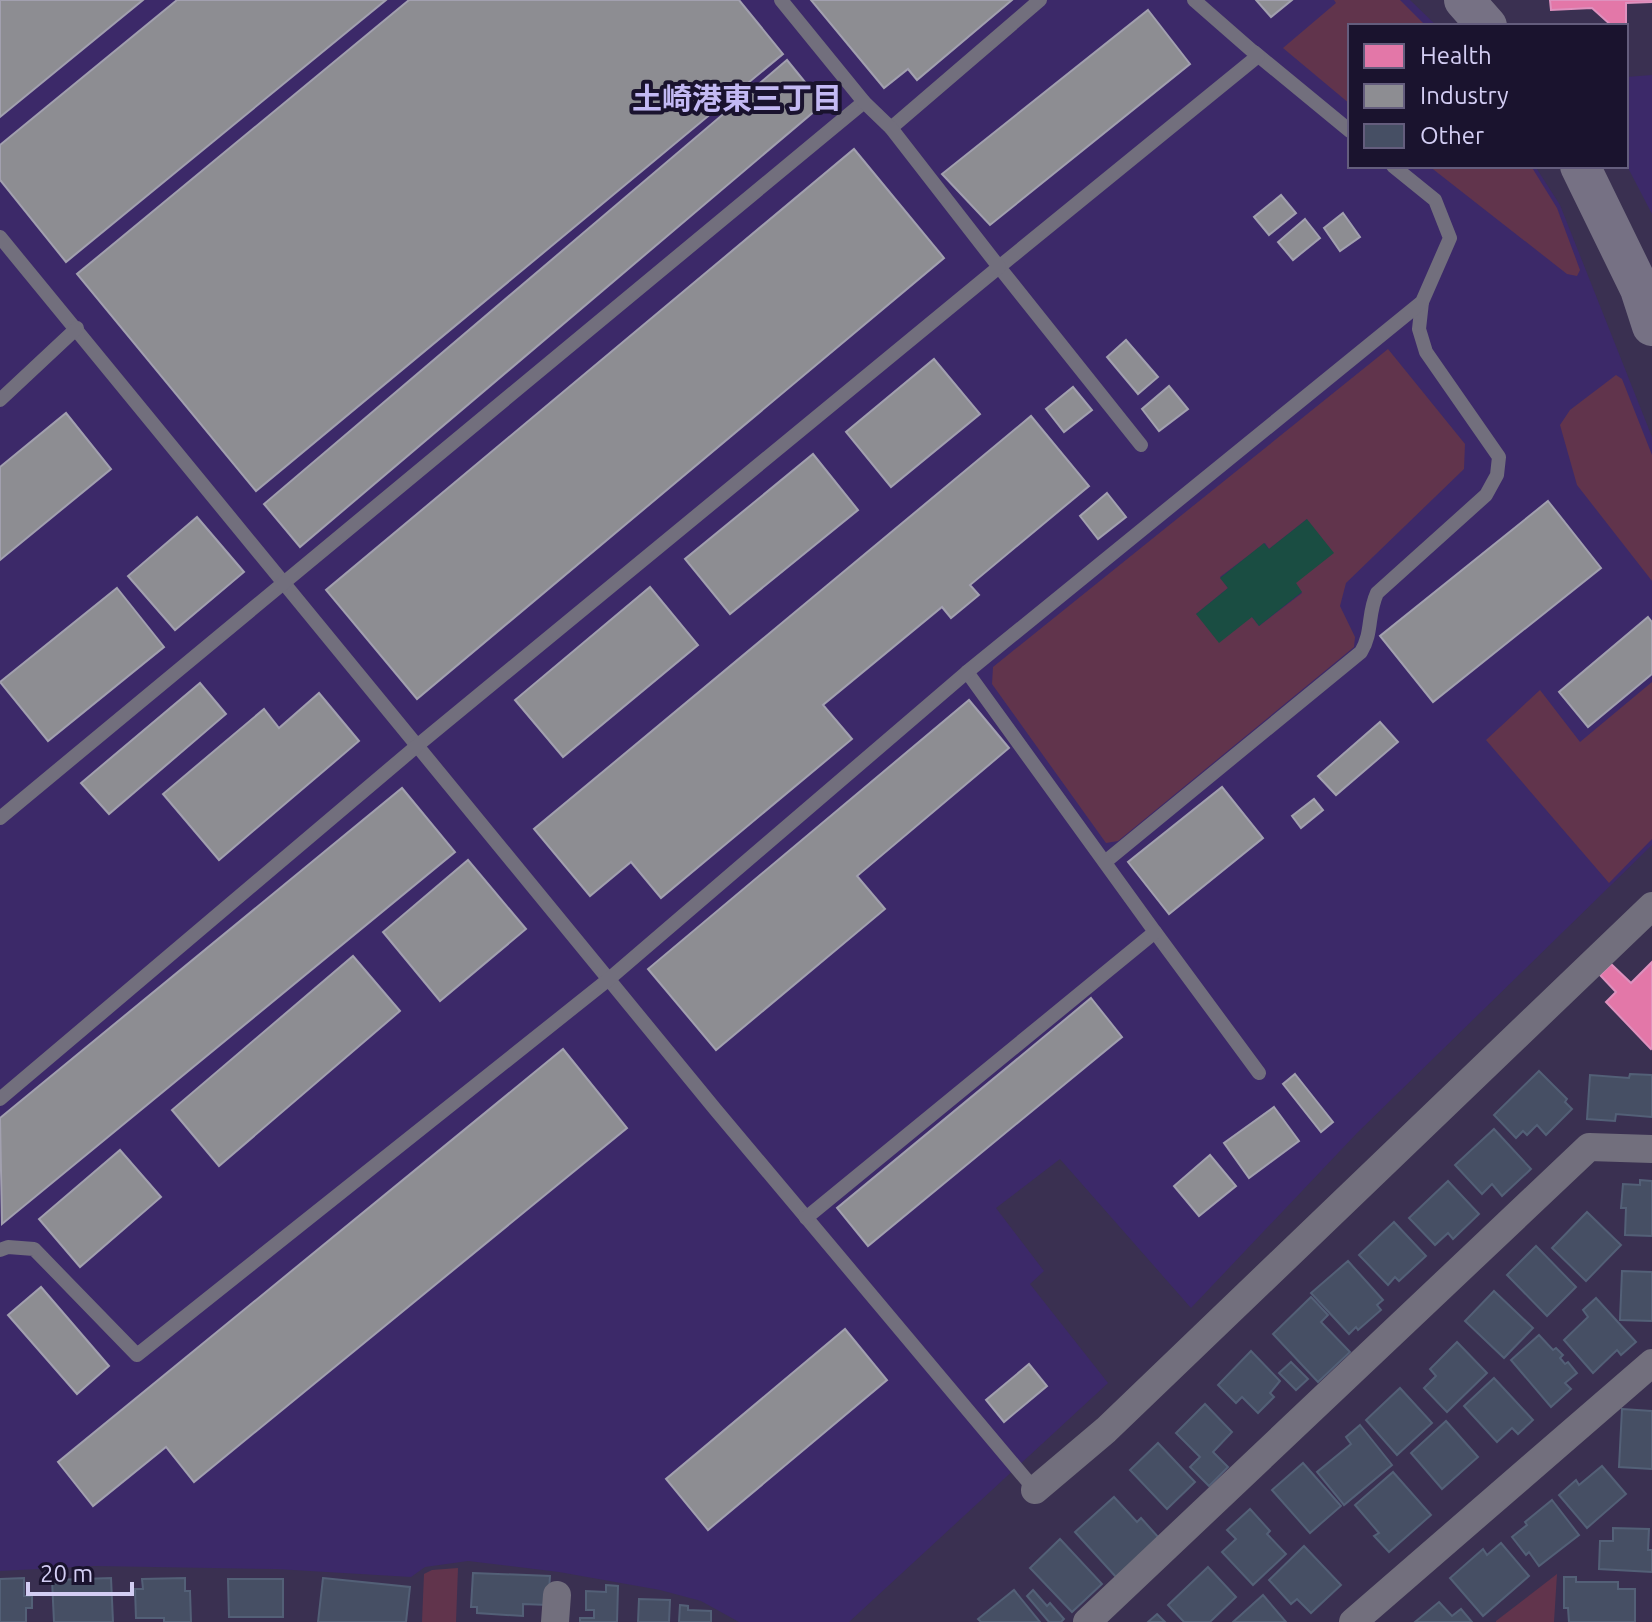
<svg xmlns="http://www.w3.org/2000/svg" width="1652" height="1622" viewBox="0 0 1652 1622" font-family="Ubuntu,'Noto Sans JP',sans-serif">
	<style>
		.built { fill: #3c2969 }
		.green { fill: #61344c; fill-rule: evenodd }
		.water { fill: #1a4d42 }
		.health { fill: #e377a8; stroke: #de91be; stroke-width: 2 }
		.industry { fill: #8d8d92; stroke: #a2a0af; stroke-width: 2 }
		.building { fill: #464f64; stroke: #536077; stroke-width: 2 }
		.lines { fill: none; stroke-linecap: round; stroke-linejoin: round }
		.lane { stroke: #726f7d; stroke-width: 14 }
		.street { stroke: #726f7d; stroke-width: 28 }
		.secondary { stroke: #767184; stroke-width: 40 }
		.labels { text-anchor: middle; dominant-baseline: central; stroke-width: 8; stroke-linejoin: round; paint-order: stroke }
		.neighbourhood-label { font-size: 30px; font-weight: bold; fill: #c3b9f4; stroke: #1a132e }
	</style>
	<rect width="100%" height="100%" fill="#3a3051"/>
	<g class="built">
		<path d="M0,0H1410L1437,26H1350V166H1535L1560,205L1652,437V845L1357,1133L1191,1308L1060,1159L996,1208L1044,1271L1030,1284L1108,1383L849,1622H739L701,1601L660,1590L559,1572L468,1561L425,1567L411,1577L276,1569L94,1566L0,1571Z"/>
		<path d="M1652,75V214L1626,164V77Z"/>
	</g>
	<g class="green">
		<path d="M1334,0H1400L1426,26H1350V104L1283,48L1336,3Z"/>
		<path d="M1429,166H1531L1557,208L1580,270L1577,276L1567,274Z"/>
		<path d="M1388,349L1465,444L1464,469L1346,583L1340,606L1355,637L1354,647L1118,841L1106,843L992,684L993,667ZM1307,519L1295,583L1302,593L1259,626L1252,617L1196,614L1228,588L1220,577L1265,543L1269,549Z"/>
		<path d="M1616,375L1622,379L1652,455V581L1577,485L1560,425L1570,410Z"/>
		<path d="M1652,682V839L1609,883L1486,740L1540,690L1580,742Z"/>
		<path d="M458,1568L456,1622H422L424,1574L432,1570Z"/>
		<path d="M1557,1574L1554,1622H1496V1621Z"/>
	</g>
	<path class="water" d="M1307,519L1334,553L1296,583L1302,592L1259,626L1252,617L1219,643L1196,614L1228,588L1220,578L1264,543L1269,549Z"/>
	<g class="health">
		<path d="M1550,0H1652V2L1626,3V29V26H1612L1592,8L1551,10Z"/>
		<path d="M1652,962V1048L1651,1049L1606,1002L1616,992L1600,975L1611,964L1631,983Z"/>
	</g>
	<g class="industry">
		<path d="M0,0H143L0,117Z"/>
		<path d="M177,0H386L66,262L0,180V145Z"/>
		<path d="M409,0H739L783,54L256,491L77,274Z"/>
		<path d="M811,0H1012L917,80L908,69L884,88Z"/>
		<path d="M1256,0H1292L1271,17Z"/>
		<path d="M1148,10L1190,64L990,225L942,174Z"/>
		<path d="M787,60L823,104L300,547L264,504Z"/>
		<path d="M854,149L944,258L417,699L326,590Z"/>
		<path d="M1281,195L1296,213L1269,235L1254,217Z"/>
		<path d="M1343,213L1360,237L1340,251L1324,228Z"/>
		<path d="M1305,219L1320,238L1293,260L1278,242Z"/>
		<path d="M1126,340L1158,377L1138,394L1107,357Z"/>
		<path d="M934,359L980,414L891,487L846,432Z"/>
		<path d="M1169,386L1188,409L1159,431L1142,409Z"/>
		<path d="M1073,387L1092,410L1064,432L1046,409Z"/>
		<path d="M66,413L111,469L0,560V467Z"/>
		<path d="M1031,416L1089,486L970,585L979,595L951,618L942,607L823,705L852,739L661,898L631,862L590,896L534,829Z"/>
		<path d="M813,454L858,510L730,614L685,559Z"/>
		<path d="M1107,493L1126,517L1098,539L1080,516Z"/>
		<path d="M1548,501L1601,568L1433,702L1380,636Z"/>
		<path d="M197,517L244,572L175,630L128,576Z"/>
		<path d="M650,587L698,645L563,757L515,700Z"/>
		<path d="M117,588L164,647L48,741L0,682Z"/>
		<path d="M1648,617L1652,622V674L1588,727L1559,692Z"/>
		<path d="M200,683L226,714L109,814L81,783Z"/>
		<path d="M319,693L359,741L219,860L163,794L264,709L279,728Z"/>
		<path d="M969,700L1009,748L857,876L885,909L716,1050L648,969Z"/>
		<path d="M1380,722L1398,742L1336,795L1318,776Z"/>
		<path d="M1222,787L1263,838L1169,914L1128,862Z"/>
		<path d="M402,788L455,852L2,1224L0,1118Z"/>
		<path d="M1314,799L1323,810L1301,828L1292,816Z"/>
		<path d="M468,860L526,929L440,1001L383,932Z"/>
		<path d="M353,956L400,1011L219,1166L172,1110Z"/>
		<path d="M1091,998L1122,1037L868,1246L837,1208Z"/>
		<path d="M563,1049L627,1128L194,1482L166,1447L93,1506L58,1462Z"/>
		<path d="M1295,1074L1333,1122L1321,1132L1283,1084Z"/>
		<path d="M1274,1107L1299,1141L1249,1178L1224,1143Z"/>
		<path d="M120,1150L161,1197L80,1267L39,1219Z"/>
		<path d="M1210,1155L1236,1186L1199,1216L1174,1186Z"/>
		<path d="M41,1287L109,1366L77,1394L8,1315Z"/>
		<path d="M845,1329L887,1380L708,1530L666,1479Z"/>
		<path d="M1029,1364L1047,1386L1004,1422L986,1400Z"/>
	</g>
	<g class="building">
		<path d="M1539,1071L1567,1099L1565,1102L1572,1109L1546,1135L1537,1125L1527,1135L1523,1131L1516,1138L1494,1115Z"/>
		<path d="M1630,1074L1652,1075V1117L1616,1114L1615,1121L1587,1119L1590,1075L1629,1078Z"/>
		<path d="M1494,1129L1531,1169L1502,1196L1492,1184L1482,1194L1455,1165Z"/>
		<path d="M1640,1180L1652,1181V1236L1625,1235L1626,1208H1621L1623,1184L1640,1185Z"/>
		<path d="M1448,1181L1479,1214L1453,1239L1448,1233L1435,1245L1409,1218Z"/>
		<path d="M1587,1212L1621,1245L1586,1281L1552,1248Z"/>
		<path d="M1394,1222L1426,1256L1399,1281L1395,1277L1388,1285L1359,1255Z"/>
		<path d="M1536,1246L1576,1287L1547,1316L1507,1275Z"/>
		<path d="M1348,1261L1383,1300L1377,1305L1381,1310L1358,1330L1356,1327L1349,1334L1311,1293Z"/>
		<path d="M1622,1271L1652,1272V1321L1620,1320Z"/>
		<path d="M1494,1291L1533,1328L1504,1358L1465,1321Z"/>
		<path d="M1311,1297L1328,1315L1321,1322L1350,1352L1318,1382L1273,1334Z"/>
		<path d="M1596,1298L1636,1342L1621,1355L1617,1350L1593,1373L1564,1340L1588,1317L1583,1310Z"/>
		<path d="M1539,1335L1553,1350L1556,1348L1563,1355L1560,1358L1565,1364L1568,1362L1577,1373L1565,1383L1571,1389L1551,1407L1511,1360Z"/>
		<path d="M1457,1342L1487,1373L1447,1412L1424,1388L1436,1376L1430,1369Z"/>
		<path d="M1251,1351L1280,1381L1270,1393L1274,1397L1258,1413L1242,1397L1236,1403L1218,1385Z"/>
		<path d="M1291,1362L1308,1379L1296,1390L1279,1373Z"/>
		<path d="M1494,1378L1533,1420L1518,1434L1512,1428L1497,1442L1464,1406Z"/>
		<path d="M1400,1388L1432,1423L1397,1455L1366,1420Z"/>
		<path d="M1205,1404L1232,1432L1213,1452L1228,1467L1209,1486L1190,1467L1200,1457L1176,1433Z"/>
		<path d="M1622,1409L1652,1411V1469L1619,1467Z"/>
		<path d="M1446,1421L1478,1457L1442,1489L1411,1453Z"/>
		<path d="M1360,1425L1392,1465L1344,1505L1317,1472L1351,1444L1346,1437Z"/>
		<path d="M1158,1443L1195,1482L1167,1509L1130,1470Z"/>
		<path d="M1303,1463L1341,1506L1310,1533L1272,1490Z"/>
		<path d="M1602,1466L1626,1494L1587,1528L1559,1495L1576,1480L1579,1485Z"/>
		<path d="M1393,1472L1431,1515L1389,1552L1374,1536L1379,1533L1355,1505Z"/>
		<path d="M1114,1497L1137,1522L1141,1518L1159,1538L1116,1577L1075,1532Z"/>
		<path d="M1552,1500L1579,1535L1539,1566L1529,1552L1526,1555L1512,1537L1527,1525L1525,1522Z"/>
		<path d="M1250,1509L1270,1531L1267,1534L1286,1554L1253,1585L1222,1552L1236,1539L1227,1530Z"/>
		<path d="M1613,1528L1649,1529L1648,1550H1652V1572L1599,1569L1600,1541H1613Z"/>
		<path d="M1060,1539L1102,1584L1072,1612L1030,1568Z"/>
		<path d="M1501,1543L1529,1576L1483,1616L1450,1578L1483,1549L1487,1555Z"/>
		<path d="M1304,1546L1341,1585L1311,1613L1297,1599L1291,1604L1269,1580Z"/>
		<path d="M1208,1567L1236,1597L1210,1622H1184L1168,1605Z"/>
		<path d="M473,1573L550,1576L548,1605L523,1604V1616L477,1613V1607H471Z"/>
		<path d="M1564,1577H1576V1582H1618V1589H1635V1622H1569L1568,1608H1564Z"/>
		<path d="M24,1578V1596H32V1608H26V1622H0V1579Z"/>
		<path d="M111,1578L113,1622H54L52,1580Z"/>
		<path d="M185,1578V1591H190L191,1622H164V1618H136L135,1589H143L142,1579Z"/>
		<path d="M323,1578L410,1587L406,1622H318Z"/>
		<path d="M228,1579H283V1617H229Z"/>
		<path d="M606,1585L618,1586L617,1622H580V1618H594V1610H586V1591L606,1592Z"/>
		<path d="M1014,1590L1040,1622H981L978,1619Z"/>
		<path d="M1033,1590L1047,1606L1050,1603L1064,1619L1061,1622H1049L1027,1596Z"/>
		<path d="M1263,1595L1286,1622H1233Z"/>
		<path d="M639,1599L670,1600L669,1622H638Z"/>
		<path d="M1439,1602L1452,1616L1461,1609L1472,1622H1415Z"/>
		<path d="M680,1605L688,1606V1610L711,1611V1622H679Z"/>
		<path d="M1157,1614L1165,1622H1148Z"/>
	</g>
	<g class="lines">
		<g class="lane">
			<path d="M1254,52L1350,131"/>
			<path d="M891,128L1040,0"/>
			<path d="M0,237L715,1109L1035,1490"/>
			<path d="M0,400L77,328"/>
			<path d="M1141,445L999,267L1258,56L1194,0"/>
			<path d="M0,818L864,102"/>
			<path d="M1105,862L1361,652C1373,632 1367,615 1377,593L1486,495L1497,475L1499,457L1426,352L1419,329L1422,302"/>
			<path d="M1155,932L1259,1073"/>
			<path d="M0,1099L418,745L999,267L891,128L864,102L781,0"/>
			<path d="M806,1218L1155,932L967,672"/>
			<path d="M0,1250L8,1247L34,1249L137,1355L609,979L967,672L1422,302L1450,238L1435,200L1393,166"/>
		</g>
		<g class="street">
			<path d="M1035,1490L1106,1430L1652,906"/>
			<path d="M555,1622L557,1595"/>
			<path d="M1087,1622L1589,1147L1652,1149"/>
			<path d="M1353,1622L1652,1363"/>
		</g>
		<g class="secondary">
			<path d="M1464,0L1487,26"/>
			<path d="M1580,166L1640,289L1652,326"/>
		</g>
	</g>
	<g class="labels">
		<g class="neighbourhood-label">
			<text x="737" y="98">土崎港東三丁目</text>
		</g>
	</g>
	<rect x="1348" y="24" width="280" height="144" fill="#1a132e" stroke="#645d7d" stroke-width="2"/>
	<rect x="1364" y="44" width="40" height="24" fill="#e377a8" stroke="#645d7d" stroke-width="2"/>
	<text x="1420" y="64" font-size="24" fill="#d3cdf3">Health</text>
	<rect x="1364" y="84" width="40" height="24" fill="#8d8d92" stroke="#645d7d" stroke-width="2"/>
	<text x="1420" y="104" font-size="24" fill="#d3cdf3">Industry</text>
	<rect x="1364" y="124" width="40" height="24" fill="#464f64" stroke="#645d7d" stroke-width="2"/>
	<text x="1420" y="144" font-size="24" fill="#d3cdf3">Other</text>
	<path d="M28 1582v12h104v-12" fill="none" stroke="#d3cdf3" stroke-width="4"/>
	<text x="40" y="1582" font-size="24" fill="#d3cdf3" stroke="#1a132e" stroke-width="6" paint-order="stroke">20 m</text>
</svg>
